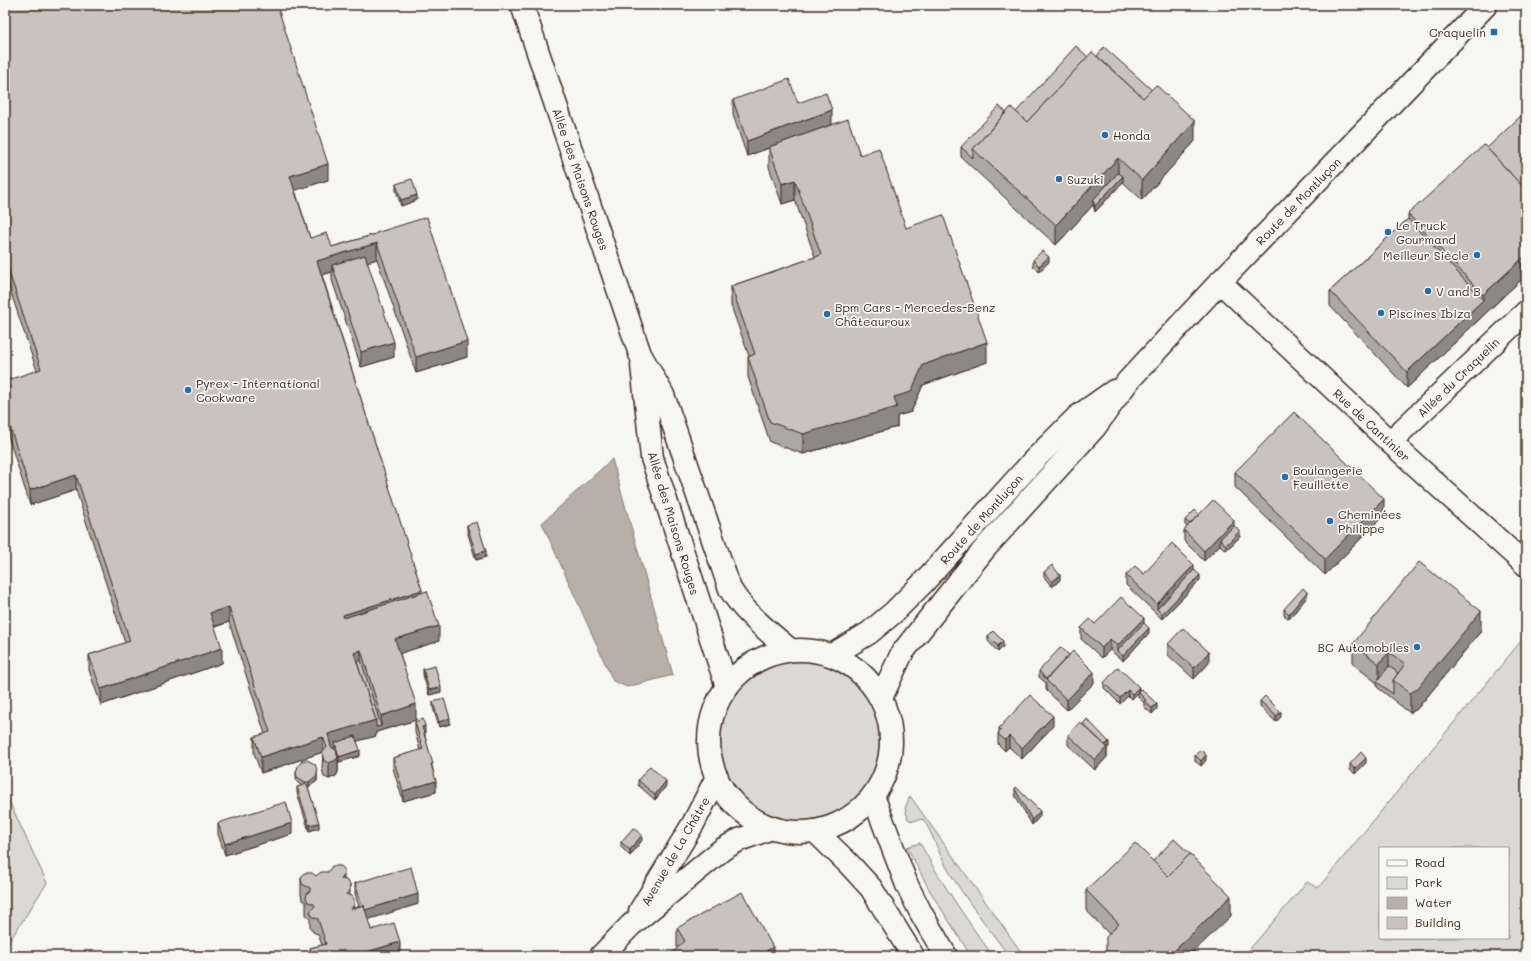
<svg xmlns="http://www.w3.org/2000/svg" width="1531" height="961" viewBox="0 0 1531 961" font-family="Mali,sans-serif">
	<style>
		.green { fill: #dad9d3; stroke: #8a8278; fill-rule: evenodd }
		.water { fill: #b6b0a9; stroke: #857a71 }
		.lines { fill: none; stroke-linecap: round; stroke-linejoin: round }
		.minor-casing { stroke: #3b2a1e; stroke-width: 25 }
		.major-casing { stroke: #3b2a1e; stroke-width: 25 }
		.minor { stroke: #f6f6f2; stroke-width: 22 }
		.major { stroke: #f6f6f2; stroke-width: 22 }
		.wall { fill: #aca8a3; stroke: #3b2a1e }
		.shaded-wall { fill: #8c8885; stroke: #3b2a1e }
		.building { fill: #c8c3be; stroke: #3b2a1e }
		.poi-dot { fill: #1f6fb2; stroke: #f6f6f2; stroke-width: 1.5 }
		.labels { text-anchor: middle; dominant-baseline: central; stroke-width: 3.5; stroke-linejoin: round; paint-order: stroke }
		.poi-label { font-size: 12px; fill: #3b2a1e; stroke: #f6f6f2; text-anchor: start }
		.street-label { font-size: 12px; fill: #3b2a1e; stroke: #f6f6f2 }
	</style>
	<rect width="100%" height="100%" fill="#f6f6f2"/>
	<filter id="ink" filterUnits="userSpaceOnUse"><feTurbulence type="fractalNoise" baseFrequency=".025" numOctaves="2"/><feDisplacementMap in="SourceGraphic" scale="8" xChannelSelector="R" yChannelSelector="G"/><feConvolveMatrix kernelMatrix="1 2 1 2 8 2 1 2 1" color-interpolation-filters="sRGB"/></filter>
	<g filter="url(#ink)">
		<g class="green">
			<path d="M1526,635V956H1244L1307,882L1318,888ZM1380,848H1508V938H1380Z"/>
			<circle cx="800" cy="741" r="91"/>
			<path d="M5,792L47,883L5,948Z"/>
			<path d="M910,796L1024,956H1009C988,927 965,899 947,868C938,852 933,834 923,819L912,821L908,819L905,808Z"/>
			<path d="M920,843C942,884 966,919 993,956H971L930,891L907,847Z"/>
		</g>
		<path class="water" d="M612,459L673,675L627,687L613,681L542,523Z"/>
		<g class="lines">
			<defs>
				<g id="minor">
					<path d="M1220,282L1390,442L1526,565"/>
					<path d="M1390,442L1526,312"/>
				</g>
				<g id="major">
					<path d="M522,5L640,354L663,395L730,589C745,614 768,631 790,650"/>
					<path d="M642,365L652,458L727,687"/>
					<circle cx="800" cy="741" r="91"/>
					<path d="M832,655L869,633L893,613L921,585L1035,459L1077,417L1114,391"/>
					<path d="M881,698L902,653L986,547L1095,427L1128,381L1220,282L1486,5"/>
					<path d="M873,796L907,885L921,913L946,956"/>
					<path d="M815,831L849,864L871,888L913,956"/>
					<path d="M640,911L693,824L717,777"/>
					<path d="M601,956L631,925L723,849L739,840L772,828"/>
				</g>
			</defs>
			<use href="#minor" class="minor-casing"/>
			<use href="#major" class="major-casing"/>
			<use href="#minor" class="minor"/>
			<use href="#major" class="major"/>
		</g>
		<g class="wall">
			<path d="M5,5L328,180L295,190L310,238L332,247L376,234V233L467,357L416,373L377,259L367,262L394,357L361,367L332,280V272L322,275L422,593L439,641L400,653L416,720L376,732V736L357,741L360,756L339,762L338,760V772L336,776L329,779L324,777L322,768L323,752L261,773L254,753V737L265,734L229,622L215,627L222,663L101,705L89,670V655L125,643L76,490L30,505L5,426V381L37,371L7,281Z"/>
			<path d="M1088,57L1195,141L1142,200L1123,182L1095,212L1093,205L1056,245L961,157V147L1006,112H1016Z"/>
			<path d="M733,100L798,103L832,125L860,155L906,228L987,362L923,385L911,412L897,416V427L803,454L770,442L748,377V357L749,356L731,306V286L815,257L795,200L782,204L769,167V148L747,156L733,115Z"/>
			<path d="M396,184L417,200L401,206L396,190Z"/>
			<path d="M1408,214L1526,275L1407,388L1330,306V291L1408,219Z"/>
			<path d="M1033,260L1049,262L1039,272L1033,266Z"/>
			<path d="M1526,464V488L1522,484V468Z"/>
			<path d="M1235,472L1384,515L1325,575L1235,487Z"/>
			<path d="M1199,514L1234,526L1240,537L1226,550L1220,545L1204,561L1184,541V530L1187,527L1185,525V520Z"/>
			<path d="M467,525L486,557L476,560L467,531Z"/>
			<path d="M1194,570L1200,580L1162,619L1126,585V575Z"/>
			<path d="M1044,572L1060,580L1052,587L1044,577Z"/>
			<path d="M1307,597L1289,619L1284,615V609Z"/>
			<path d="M1144,623L1149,633L1123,661L1110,650L1102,658L1081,639V628L1095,624Z"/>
			<path d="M1481,631L1417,709L1410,713L1377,687V683L1353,664V644Z"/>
			<path d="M988,636L1003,647L998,652L988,641Z"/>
			<path d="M1168,644L1209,663L1194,679L1168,655Z"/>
			<path d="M423,669L441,692L429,695L423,675Z"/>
			<path d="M1039,671L1094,683L1067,710L1046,690V683L1039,677Z"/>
			<path d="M1104,683L1139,691L1157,709L1152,714L1144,707V703L1138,697V693L1132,699L1128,696L1120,704L1104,688Z"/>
			<path d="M1260,701L1281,717L1276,722L1260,707Z"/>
			<path d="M433,702L450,724L439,727L433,708Z"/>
			<path d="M415,722L425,736L433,770L436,792L403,801L393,768V758L420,750L415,732Z"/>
			<path d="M1053,726L1022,759L1009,747L1005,751L998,744V734L999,732V728Z"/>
			<path d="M1068,735L1109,747L1107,749V757L1095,770L1068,745Z"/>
			<path d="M1195,755L1206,760L1201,766L1195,761Z"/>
			<path d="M1366,763L1355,774L1350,770V764Z"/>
			<path d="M296,772L317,775V781L308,787L319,828L309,831L297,793V787L302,786L297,782L296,778Z"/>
			<path d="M638,780L666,786L655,800L638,785Z"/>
			<path d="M1015,789L1040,816L1032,825L1015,795Z"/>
			<path d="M218,823L292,834L225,855L218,834Z"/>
			<path d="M642,840L630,856L621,847V842Z"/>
			<path d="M1153,861L1231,916L1109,934L1086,910V890Z"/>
			<path d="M328,872L344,880L354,908L359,907L355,894V883L418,904L368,919L371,930L400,956H310V948L322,945L318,934L313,932L310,928V918H308L306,914V902L302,900L301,894V878L316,876Z"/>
			<path d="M677,928L773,956L677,948Z"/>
		</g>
		<g class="shaded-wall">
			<path d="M832,110V125L769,147V148L747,156V141Z"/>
			<path d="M1195,121V141L1142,200V180Z"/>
			<path d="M1118,158V178L1093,200V205L1056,245V225Z"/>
			<path d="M328,164V180L290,192V176Z"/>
			<path d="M1123,176V182L1095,212V206Z"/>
			<path d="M795,180V200L782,204V184Z"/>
			<path d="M417,195V200L401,206V200Z"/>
			<path d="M377,243V259L334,271L332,265V272L317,276V261Z"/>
			<path d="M1526,255V275L1407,388V372L1483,300V295Z"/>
			<path d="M1049,257V262L1039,272V266Z"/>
			<path d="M7,266V281L5,282V267Z"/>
			<path d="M467,341V357L416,373V357Z"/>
			<path d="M394,342V357L361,367V352Z"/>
			<path d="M987,342V362L923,385L911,412L897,416V427L803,454V434L923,365Z"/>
			<path d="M76,475V490L30,505V490Z"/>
			<path d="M1384,499V515L1325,575V559Z"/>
			<path d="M1234,520V531L1220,539V545L1204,561V551Z"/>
			<path d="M1240,531V537L1226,550V545Z"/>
			<path d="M486,551V557L476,560V554Z"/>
			<path d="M1194,565V575L1157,609V604Z"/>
			<path d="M1060,575V580L1052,587V582Z"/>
			<path d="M1200,575V580L1162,619V614Z"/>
			<path d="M422,590V605L343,631V615Z"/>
			<path d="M1307,592V597L1289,619V614Z"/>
			<path d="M229,607V622L210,628V613Z"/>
			<path d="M1481,611V631L1417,709L1410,713V693Z"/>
			<path d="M1144,618V628L1117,651V646Z"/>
			<path d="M439,626V641L395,655V639Z"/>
			<path d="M1149,628V633L1123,661V656Z"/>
			<path d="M1110,639V650L1102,658V648Z"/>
			<path d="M1003,641V647L998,652V646Z"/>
			<path d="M222,648V663L101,705V689Z"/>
			<path d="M361,650V666L356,668L354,653Z"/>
			<path d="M1209,652V663L1194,679V668Z"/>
			<path d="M1389,652V672L1379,683V664Z"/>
			<path d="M1094,672V683L1067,710V700Z"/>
			<path d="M441,687V692L429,695V690Z"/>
			<path d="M1139,687L1138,692V693L1132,699V694Z"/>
			<path d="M1128,690V696L1120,704V698Z"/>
			<path d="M416,704V720L376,732V736L336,747L335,743V748L328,750V734L376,720L381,726V716Z"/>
			<path d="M1157,704V709L1152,714V708Z"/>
			<path d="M1281,712V717L1276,722V716Z"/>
			<path d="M1053,716V726L1022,759V748Z"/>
			<path d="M450,718V724L439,727V722Z"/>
			<path d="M425,726V736L422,737V727Z"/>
			<path d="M1009,736V747L1005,751V740Z"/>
			<path d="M323,737V752L261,773V757Z"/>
			<path d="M1109,742V747L1107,749V757L1095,770V760L1103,748Z"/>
			<path d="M360,750V756L339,762V757Z"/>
			<path d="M1206,755V760L1201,766V761Z"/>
			<path d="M338,757V772L336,776L329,779V763Z"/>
			<path d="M1366,758V763L1355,774V769Z"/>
			<path d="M317,770V781L309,787V782Z"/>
			<path d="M436,781V792L403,801V791Z"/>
			<path d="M666,781V786L655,800V795Z"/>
			<path d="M1040,811V816L1032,825V820Z"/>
			<path d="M292,823V834L225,855V844Z"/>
			<path d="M319,823V828L309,831V825Z"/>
			<path d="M642,835V840L630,856V850Z"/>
			<path d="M344,875V890L341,879Z"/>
			<path d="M350,884V900L346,894Z"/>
			<path d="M418,894V904L364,921V910Z"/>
			<path d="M1231,896V916L1189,956H1169Z"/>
			<path d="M400,942V956H353Z"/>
			<path d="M773,947V956H764L766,951Z"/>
		</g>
		<g class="building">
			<path d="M5,5H277L328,164L290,176L310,238L327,233L332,247L376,234V233L427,217L467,341L416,357L377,243L317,261L422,590L343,615L344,618L427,591L439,626L395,639L416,704L381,716L361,650L354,653L376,720L328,734L331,747L336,750L338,757L336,760L329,763L324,761L322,753L327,747L323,737L261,757L254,737L270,732L229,607L210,613L222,648L101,689L89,655L130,641L76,475L30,490L5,411V381L41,369L7,266L5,267Z"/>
			<path d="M1076,46L1088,57L1027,122L1016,112Z"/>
			<path d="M1104,47L1152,90L1143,98L1097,56Z"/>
			<path d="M1092,52L1143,98L1156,85L1195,121L1142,180L1118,158L1056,225L973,149L1011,107L1027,122Z"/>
			<path d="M789,79L798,103L826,93L832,110L747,141L733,100Z"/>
			<path d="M999,106L1006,112L973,149V158L961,147Z"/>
			<path d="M1526,111V190L1487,148Z"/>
			<path d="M848,119L860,155L879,148L906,228L943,215L987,342L923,365L911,392L894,397L897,407L803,434L770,422L748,357L755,354L731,286L821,255L795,180L782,184L769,147Z"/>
			<path d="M1484,145L1526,190V255L1483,295L1408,214Z"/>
			<path d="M1118,173L1123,176L1095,206L1093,200Z"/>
			<path d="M412,179L417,195L401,200L396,184Z"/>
			<path d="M1408,219L1483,300L1407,372L1330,291Z"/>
			<path d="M1042,251L1049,257L1039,266L1033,260Z"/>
			<path d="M365,255L394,342L361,352L332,265Z"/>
			<path d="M1294,412L1384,499L1325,559L1235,472Z"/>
			<path d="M1526,464V473L1522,468Z"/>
			<path d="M1213,500L1234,520L1204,551L1184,530Z"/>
			<path d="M1195,510L1199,514L1190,524L1185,520Z"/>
			<path d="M477,522L486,551L476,554L467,525Z"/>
			<path d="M1234,526L1240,531L1226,545L1220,539Z"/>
			<path d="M1172,543L1194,565L1157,604L1126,575L1135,566L1144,574Z"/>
			<path d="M1419,562L1481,611L1417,689L1410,693L1393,680L1405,664L1389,652L1379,664L1353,644Z"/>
			<path d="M1052,565L1060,575L1052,582L1044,572Z"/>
			<path d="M1194,570L1200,575L1162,614L1157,609Z"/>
			<path d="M1303,588L1307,592L1289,614L1284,609Z"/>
			<path d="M1121,597L1144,618L1117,646L1110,639L1102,648L1081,628L1090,619L1095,624Z"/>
			<path d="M1144,623L1149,628L1123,656L1117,651Z"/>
			<path d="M1183,628L1209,652L1194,668L1168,644Z"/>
			<path d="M993,631L1003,641L998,646L988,636Z"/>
			<path d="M1061,647L1069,655L1046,679L1039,671Z"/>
			<path d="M1073,651L1094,672L1067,700L1046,680Z"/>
			<path d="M361,660L381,726L376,727V720L357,662Z"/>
			<path d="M435,666L441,687L429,690L423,669Z"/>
			<path d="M1389,666L1398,673L1393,680V694L1377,682Z"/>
			<path d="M1118,667L1139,687L1132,694L1128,690L1120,698L1104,683Z"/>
			<path d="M1141,689L1157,704L1152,708L1144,701L1146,700L1138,692Z"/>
			<path d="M1030,695L1053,716L1022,748L1009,736L1005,740L998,734L1001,730L999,728Z"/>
			<path d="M1265,696L1281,712L1276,716L1260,701Z"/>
			<path d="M444,699L450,718L439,722L433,702Z"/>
			<path d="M423,719L425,726L422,727L433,764H431L436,781L403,791L393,758L423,749L415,722Z"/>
			<path d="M1087,719L1109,742L1105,745L1083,724Z"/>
			<path d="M1080,722L1107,747L1095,760L1068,735Z"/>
			<path d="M355,736L360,750L339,757L335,743Z"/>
			<path d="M1201,750L1206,755L1201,761L1195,755Z"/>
			<path d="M1361,752L1366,758L1355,769L1350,764Z"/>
			<path d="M307,760L315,764L317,770V775L309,782H305L297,777L296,772L298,766L302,761Z"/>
			<path d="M650,766L666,781L655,795L638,780Z"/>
			<path d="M307,784L319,823L309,825L297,787Z"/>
			<path d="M1016,787L1040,811L1032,820L1015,789Z"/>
			<path d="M286,802L292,823L225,844L218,823Z"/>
			<path d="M633,828L642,835L630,850L621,842Z"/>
			<path d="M1174,839L1190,854L1168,876L1153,861Z"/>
			<path d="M1135,843L1168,876L1190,854L1231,896L1169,956H1106V937L1119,924L1086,890Z"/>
			<path d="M332,866H341L344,869V875L341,879L346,880L350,884L349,892L346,894L352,896L354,899V905L351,909L364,905L371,930L394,923L400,942L353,956H313L310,948L326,944L318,919L313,917L310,912L315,906L314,904L308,902L306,898L307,893L310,891V888L302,884L301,878L304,873H312L316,876L321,872H328Z"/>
			<path d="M411,867L418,894L365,910L364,905L362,906L355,883Z"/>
			<path d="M742,892L773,947L766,951L764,956H669L685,941L677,928Z"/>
		</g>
	</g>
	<g class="poi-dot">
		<rect x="1490" y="28" width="8" height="8" rx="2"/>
		<circle cx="1105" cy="135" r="4"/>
		<circle cx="1059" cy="179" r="4"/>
		<circle cx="1388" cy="232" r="4"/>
		<circle cx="1477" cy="255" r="4"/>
		<circle cx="1428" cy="291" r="4"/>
		<circle cx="1381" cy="313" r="4"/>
		<circle cx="827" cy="314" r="4"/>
		<circle cx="188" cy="390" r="4"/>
		<circle cx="1285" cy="477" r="4"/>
		<circle cx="1330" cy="521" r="4"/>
		<circle cx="1417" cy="647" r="4"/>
	</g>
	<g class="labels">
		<g class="poi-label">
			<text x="1486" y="32" text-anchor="end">Craquelin</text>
			<text x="1113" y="135">Honda</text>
			<text x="1067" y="179">Suzuki</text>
			<text x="1396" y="225">Le Truck<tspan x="1396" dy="14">Gourmand</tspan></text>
			<text x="1469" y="255" text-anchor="end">Meilleur Siècle</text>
			<text x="1436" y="291">V and B</text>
			<text x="835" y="307">Bpm Cars - Mercedes-Benz<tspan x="835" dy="14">Châteauroux</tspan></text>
			<text x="1389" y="313">Piscines Ibiza</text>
			<text x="196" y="383">Pyrex - International<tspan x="196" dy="14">Cookware</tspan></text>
			<text x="1293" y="470">Boulangerie<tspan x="1293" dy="14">Feuillette</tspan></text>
			<text x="1338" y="514">Cheminées<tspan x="1338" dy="14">Philippe</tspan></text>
			<text x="1409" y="647" text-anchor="end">BC Automobiles</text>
		</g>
		<g class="street-label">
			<text transform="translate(581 179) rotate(71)">Allée des Maisons Rouges</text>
			<text transform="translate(1298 201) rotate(-46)">Route de Montluçon</text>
			<text transform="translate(1458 377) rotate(-44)">Allée du Craquelin</text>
			<text transform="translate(1372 425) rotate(43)">Rue de Cantinier</text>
			<text transform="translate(981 519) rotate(-48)">Route de Montluçon</text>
			<text transform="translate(674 523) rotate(73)">Allée des Maisons Rouges</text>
			<text transform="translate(675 851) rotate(-60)">Avenue de La Châtre</text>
		</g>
	</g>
	<rect width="1531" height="961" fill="none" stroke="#f6f6f2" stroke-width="20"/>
	<rect x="10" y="10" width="1511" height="941" fill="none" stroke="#3b2a1e" stroke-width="1.5" filter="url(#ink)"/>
	<rect x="1379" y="847" width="130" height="92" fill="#f6f6f2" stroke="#aba49d"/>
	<rect x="1387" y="860" width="20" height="6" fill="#f6f6f2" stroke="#aba49d"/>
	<text x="1415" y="867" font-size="12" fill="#3b2a1e">Road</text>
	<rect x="1387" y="877" width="20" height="12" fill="#dad9d3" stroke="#aba49d"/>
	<text x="1415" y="887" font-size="12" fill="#3b2a1e">Park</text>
	<rect x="1387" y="897" width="20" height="12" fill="#b6b0a9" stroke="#aba49d"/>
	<text x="1415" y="907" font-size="12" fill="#3b2a1e">Water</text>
	<rect x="1387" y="917" width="20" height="12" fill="#c8c3be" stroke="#aba49d"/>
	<text x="1415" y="927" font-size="12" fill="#3b2a1e">Building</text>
</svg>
